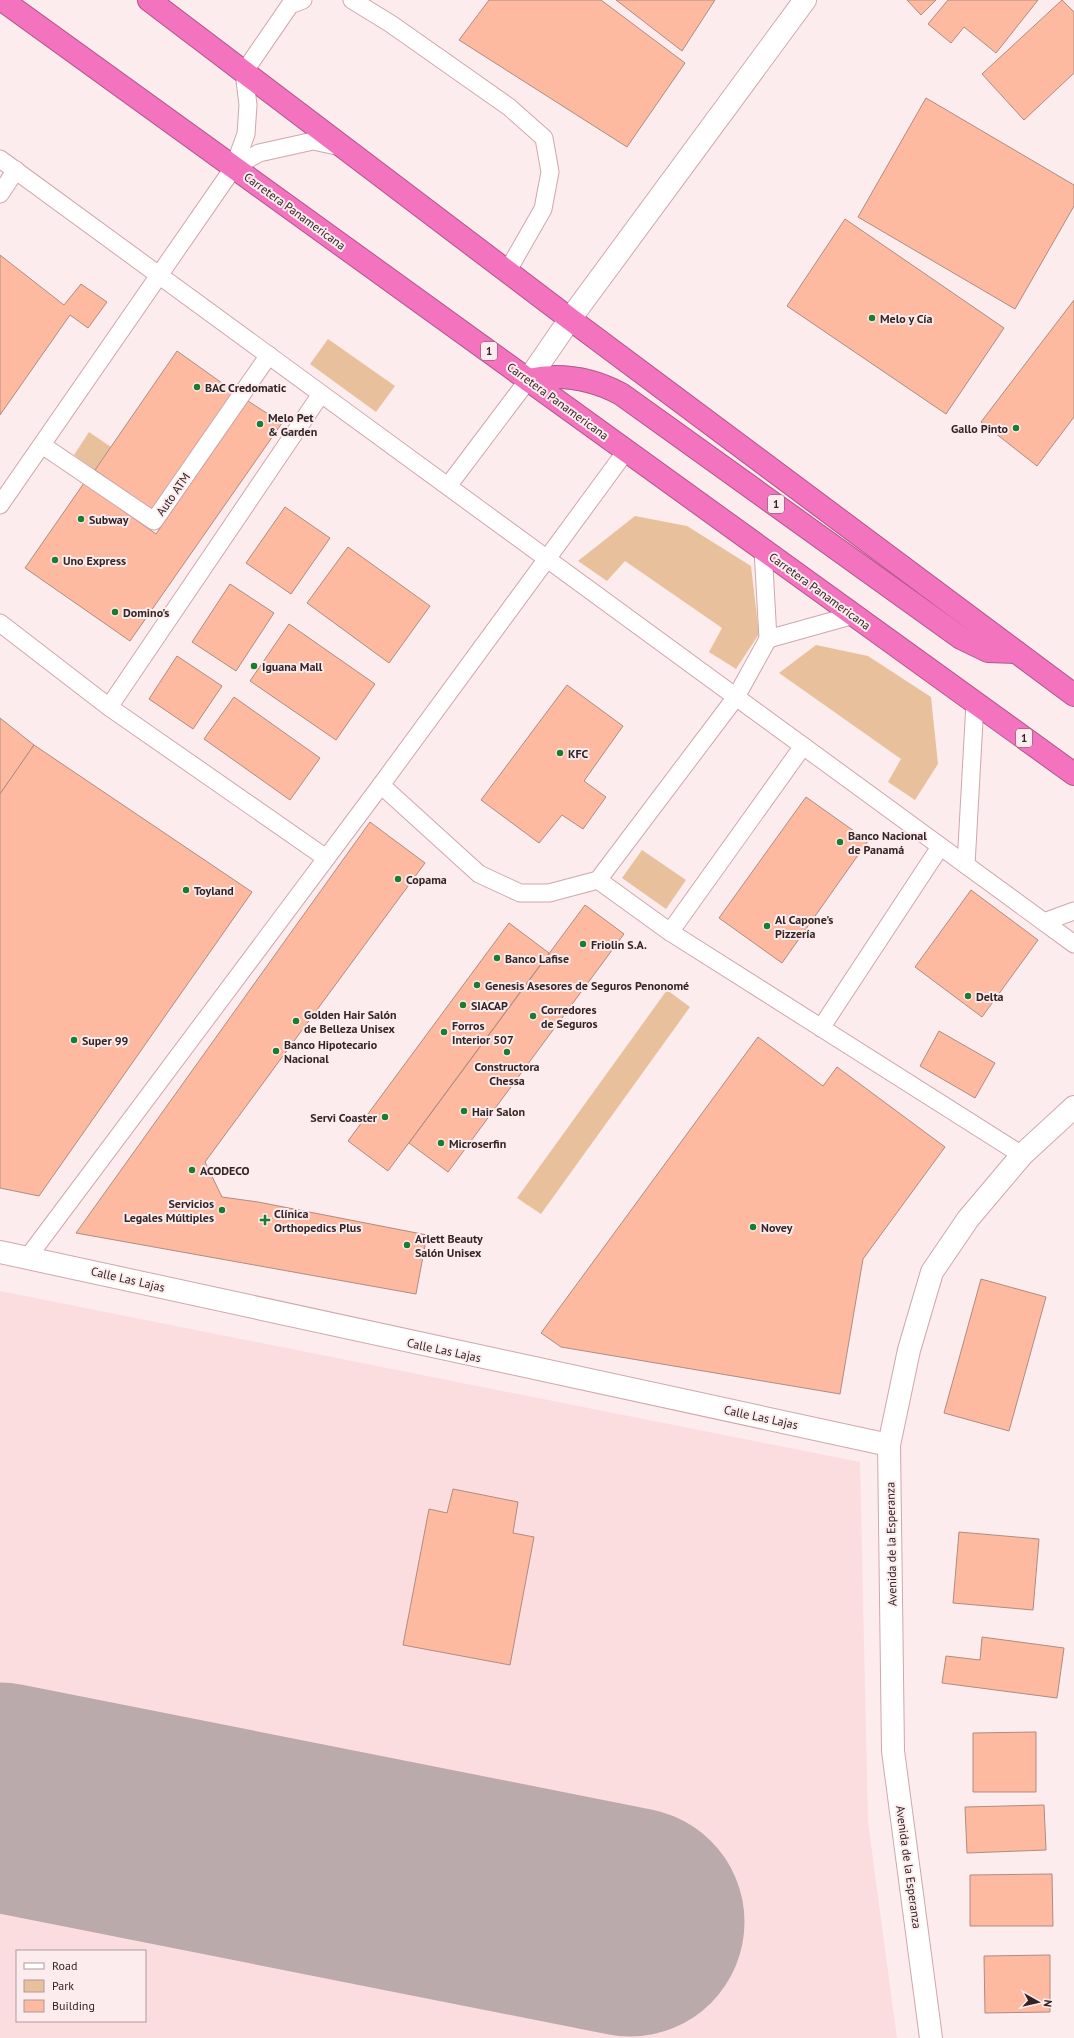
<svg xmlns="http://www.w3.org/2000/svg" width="1074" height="2038" viewBox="0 0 1074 2038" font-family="'PT Sans',sans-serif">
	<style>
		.built { fill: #fbdddf; fill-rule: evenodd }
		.green { fill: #e8c19c }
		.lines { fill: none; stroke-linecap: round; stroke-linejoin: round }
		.runway { stroke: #bbaaac; stroke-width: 229 }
		.building { fill: #feb9a1; stroke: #af8c80 }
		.lane-casing { stroke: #cfa7ab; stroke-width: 19 }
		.street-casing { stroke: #cfa7ab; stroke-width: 24 }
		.secondary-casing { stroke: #cfa7ab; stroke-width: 24 }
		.highway-casing { stroke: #b05789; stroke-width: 24 }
		.lane { stroke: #fff; stroke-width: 17 }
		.street { stroke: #fff; stroke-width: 22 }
		.secondary { stroke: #fff; stroke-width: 22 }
		.highway { stroke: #f373bf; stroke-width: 22 }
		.poi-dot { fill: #1a7c2f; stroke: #fdeced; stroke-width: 1.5 }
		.labels { text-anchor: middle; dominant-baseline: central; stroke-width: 4; stroke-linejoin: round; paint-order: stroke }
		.shield { fill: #fdeced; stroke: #706061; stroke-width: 1 }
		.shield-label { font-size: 11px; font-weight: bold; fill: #332425 }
		.street-label { font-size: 12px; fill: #332425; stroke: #fdeced }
		.poi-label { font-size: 12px; font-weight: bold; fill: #332425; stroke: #fdeced; text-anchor: start }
	</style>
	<rect width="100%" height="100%" fill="#fdeced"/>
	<path class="built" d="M0,1291L860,1462L868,1822L897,2038H0ZM17,1951H145V2021H17Z"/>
	<g class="green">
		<path d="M328,339L395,386L376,412L310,364Z"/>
		<path d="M89,432L111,447L95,470L74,455Z"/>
		<path d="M635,516L687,526L751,566L759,634L736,669L709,652L722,628L625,561L607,581L578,561Z"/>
		<path d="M816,645L868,656L931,697L938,764L915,800L888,782L901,759L779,673Z"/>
		<path d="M642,850L686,880L666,909L622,878Z"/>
		<path d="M667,990L690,1007L541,1214L517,1198Z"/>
	</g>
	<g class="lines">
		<path class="runway" d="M0,1797L630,1922"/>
	</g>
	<g class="building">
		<path d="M489,0H601L685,63L627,147L459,40Z"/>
		<path d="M616,0H715L682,51Z"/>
		<path d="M907,0H936L921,15Z"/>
		<path d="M948,0H1038L996,53L964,27L951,43L928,24Z"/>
		<path d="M1062,0L1074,12V73L1024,120L982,74Z"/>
		<path d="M926,98L1074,185V206L1015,309L858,217Z"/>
		<path d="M845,219L1004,328L946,414L787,306Z"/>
		<path d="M0,255L64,305L81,284L107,302L88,328L70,315L0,415Z"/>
		<path d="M1074,300V417L1037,466L981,422Z"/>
		<path d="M177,351L236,393L154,511L95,470Z"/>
		<path d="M248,401L282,423L130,641L25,568L84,483L156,534Z"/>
		<path d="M285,507L330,538L291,594L246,563Z"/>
		<path d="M348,547L430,606L389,663L307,603Z"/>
		<path d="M230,584L274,613L236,671L192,642Z"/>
		<path d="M289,624L375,684L336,740L250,681Z"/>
		<path d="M177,656L222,686L193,729L149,699Z"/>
		<path d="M567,685L623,726L584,781L606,797L583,829L562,815L539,843L481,800Z"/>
		<path d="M234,697L320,758L290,800L204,739Z"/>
		<path d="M0,718L34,745L0,794Z"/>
		<path d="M34,745L252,892L39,1196L0,1188V794Z"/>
		<path d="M806,797L868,841L782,963L719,918Z"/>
		<path d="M370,822L425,863L205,1162L222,1197L258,1202L427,1235L416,1294L76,1233Z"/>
		<path d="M971,890L1038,940L982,1017L915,967Z"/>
		<path d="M585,905L624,934L448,1172L409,1143Z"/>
		<path d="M509,923L549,953L388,1171L348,1141Z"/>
		<path d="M939,1031L995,1063L975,1098L920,1066Z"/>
		<path d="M758,1037L823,1086L837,1067L945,1147L863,1259L840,1394L561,1347L541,1333Z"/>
		<path d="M981,1279L1046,1297L1009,1431L944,1413Z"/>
		<path d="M453,1489L518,1502L513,1533L534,1537L510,1665L403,1645L429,1509L447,1513Z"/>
		<path d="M959,1532L1039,1539L1033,1610L953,1603Z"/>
		<path d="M982,1637L1064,1648L1057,1698L942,1683L946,1656L980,1660Z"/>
		<path d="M1036,1732V1792H973V1733Z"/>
		<path d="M1044,1805L1046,1850L967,1853L965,1807Z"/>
		<path d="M1052,1874L1053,1926H970V1875Z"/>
		<path d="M1050,1955V2012L985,2013L984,1956Z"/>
	</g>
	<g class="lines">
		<defs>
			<g id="lane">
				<path d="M352,0L391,24L509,107L544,138L550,172L543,209L507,272"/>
				<path d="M0,159L1074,944"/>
				<path d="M234,167L259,153L313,141L341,147"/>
				<path d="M0,194L16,170"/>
				<path d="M321,394L109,707L326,858"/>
				<path d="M42,445L154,521L269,355"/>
				<path d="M448,486L528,380"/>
				<path d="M0,505L234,167L246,134L248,105L244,72L290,5L303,0"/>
				<path d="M0,623L109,707"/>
				<path d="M768,639L854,615"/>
				<path d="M381,785L479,874L520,893H549L598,880L736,697L768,639L763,549"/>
				<path d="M966,865L975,703"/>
				<path d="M598,880L670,932L1022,1155"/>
				<path d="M1044,922L1074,911"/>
				<path d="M670,932L803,746"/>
				<path d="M821,1028L940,847"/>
				<path d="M28,1257L381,785L626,451"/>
			</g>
			<g id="street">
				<path d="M528,380L570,319L805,0"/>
				<path d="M0,1252L889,1445"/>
			</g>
			<path id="secondary" d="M931,2038L893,1751L889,1445L909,1350L932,1272L968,1219L1022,1155L1074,1107"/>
			<g id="highway">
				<path d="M2,0L1074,774"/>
				<path d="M149,0L570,319L1074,695"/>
				<path d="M528,380C561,373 591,378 621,394L961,638L988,651L1016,652"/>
			</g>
		</defs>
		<use href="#lane" class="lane-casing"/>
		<use href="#street" class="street-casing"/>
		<use href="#secondary" class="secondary-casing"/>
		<use href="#highway" class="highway-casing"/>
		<use href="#lane" class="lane"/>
		<use href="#street" class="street"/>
		<use href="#secondary" class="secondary"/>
		<use href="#highway" class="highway"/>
	</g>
	<g class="poi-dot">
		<circle cx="872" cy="318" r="4"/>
		<circle cx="197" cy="387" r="4"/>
		<circle cx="260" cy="424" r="4"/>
		<circle cx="1016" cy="428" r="4"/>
		<circle cx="81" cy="519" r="4"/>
		<circle cx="55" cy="560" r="4"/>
		<circle cx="115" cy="612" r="4"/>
		<circle cx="254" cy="666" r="4"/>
		<circle cx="560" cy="753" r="4"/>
		<circle cx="840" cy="842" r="4"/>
		<circle cx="398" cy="879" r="4"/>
		<circle cx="186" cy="890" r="4"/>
		<circle cx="767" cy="926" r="4"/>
		<circle cx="583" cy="944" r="4"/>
		<circle cx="497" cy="958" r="4"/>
		<circle cx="477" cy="985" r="4"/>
		<circle cx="968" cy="996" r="4"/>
		<circle cx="463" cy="1005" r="4"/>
		<circle cx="533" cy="1016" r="4"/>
		<circle cx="296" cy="1021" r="4"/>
		<circle cx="444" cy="1032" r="4"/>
		<circle cx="74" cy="1040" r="4"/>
		<circle cx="276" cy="1051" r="4"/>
		<circle cx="507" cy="1052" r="4"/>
		<circle cx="464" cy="1111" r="4"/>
		<circle cx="385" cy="1117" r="4"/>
		<circle cx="441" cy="1143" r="4"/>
		<circle cx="192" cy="1170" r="4"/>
		<circle cx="222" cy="1210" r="4"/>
		<path d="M263 1214h4v4h4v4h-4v4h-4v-4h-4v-4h4z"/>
		<circle cx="753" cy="1227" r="4"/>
		<circle cx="407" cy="1245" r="4"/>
	</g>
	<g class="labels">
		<g class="shield">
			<rect x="481" y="342" width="16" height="18" rx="3"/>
			<rect x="768" y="495" width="16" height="18" rx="3"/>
			<rect x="1016" y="729" width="16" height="18" rx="3"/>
		</g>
		<g class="shield-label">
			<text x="489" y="351">1</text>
			<text x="776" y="504">1</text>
			<text x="1024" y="738">1</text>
		</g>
		<g class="street-label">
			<text transform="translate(295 211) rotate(36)">Carretera Panamericana</text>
			<text transform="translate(558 401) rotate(36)">Carretera Panamericana</text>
			<text transform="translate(173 494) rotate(-55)">Auto ATM</text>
			<text transform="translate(820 591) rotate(36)">Carretera Panamericana</text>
			<text transform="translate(128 1279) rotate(13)">Calle Las Lajas</text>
			<text transform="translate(444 1350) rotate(12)">Calle Las Lajas</text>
			<text transform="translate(761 1417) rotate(12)">Calle Las Lajas</text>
			<text transform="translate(891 1544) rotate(-91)">Avenida de la Esperanza</text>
			<text transform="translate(909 1867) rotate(82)">Avenida de la Esperanza</text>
		</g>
		<g class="poi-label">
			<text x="880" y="318">Melo y Cía</text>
			<text x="205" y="387">BAC Credomatic</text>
			<text x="268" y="417">Melo Pet<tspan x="268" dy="14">&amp; Garden</tspan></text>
			<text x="1008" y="428" text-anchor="end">Gallo Pinto</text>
			<text x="89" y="519">Subway</text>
			<text x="63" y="560">Uno Express</text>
			<text x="123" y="612">Domino's</text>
			<text x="262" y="666">Iguana Mall</text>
			<text x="568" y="753">KFC</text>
			<text x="848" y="835">Banco Nacional<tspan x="848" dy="14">de Panamá</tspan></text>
			<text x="406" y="879">Copama</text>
			<text x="194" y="890">Toyland</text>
			<text x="775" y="919">Al Capone's<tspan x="775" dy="14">Pizzería</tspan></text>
			<text x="591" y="944">Friolin S.A.</text>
			<text x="505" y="958">Banco Lafise</text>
			<text x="485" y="985">Genesis Asesores de Seguros Penonomé</text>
			<text x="976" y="996">Delta</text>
			<text x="471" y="1005">SIACAP</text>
			<text x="541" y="1009">Corredores<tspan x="541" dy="14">de Seguros</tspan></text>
			<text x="304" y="1014">Golden Hair Salón<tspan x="304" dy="14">de Belleza Unisex</tspan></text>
			<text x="452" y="1025">Forros<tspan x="452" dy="14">Interior 507</tspan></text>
			<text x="82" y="1040">Super 99</text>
			<text x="284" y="1044">Banco Hipotecario<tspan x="284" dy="14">Nacional</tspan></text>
			<text x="507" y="1066" text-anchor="middle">Constructora<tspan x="507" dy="14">Chessa</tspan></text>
			<text x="472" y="1111">Hair Salon</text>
			<text x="377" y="1117" text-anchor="end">Servi Coaster</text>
			<text x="449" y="1143">Microserfin</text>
			<text x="200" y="1170">ACODECO</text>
			<text x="214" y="1203" text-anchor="end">Servicios<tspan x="214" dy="14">Legales Múltiples</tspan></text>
			<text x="274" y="1213">Clínica<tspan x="274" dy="14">Orthopedics Plus</tspan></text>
			<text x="761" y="1227">Novey</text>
			<text x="415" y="1238">Arlett Beauty<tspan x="415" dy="14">Salón Unisex</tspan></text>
		</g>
	</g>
	<rect x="16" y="1950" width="130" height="72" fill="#fdeced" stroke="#ac9c9d"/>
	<rect x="24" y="1963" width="20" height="6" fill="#ffffff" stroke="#ac9c9d"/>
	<text x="52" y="1970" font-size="12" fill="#332425">Road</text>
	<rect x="24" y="1980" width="20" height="12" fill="#e8c19c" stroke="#ac9c9d"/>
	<text x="52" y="1990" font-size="12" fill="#332425">Park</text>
	<rect x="24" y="2000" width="20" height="12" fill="#feb9a1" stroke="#ac9c9d"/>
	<text x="52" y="2010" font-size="12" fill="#332425">Building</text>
	<g transform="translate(1038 2002) rotate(98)" stroke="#fdeced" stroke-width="3" paint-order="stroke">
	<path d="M0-3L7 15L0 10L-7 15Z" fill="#332425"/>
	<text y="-6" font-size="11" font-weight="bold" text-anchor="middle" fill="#332425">N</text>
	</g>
</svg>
